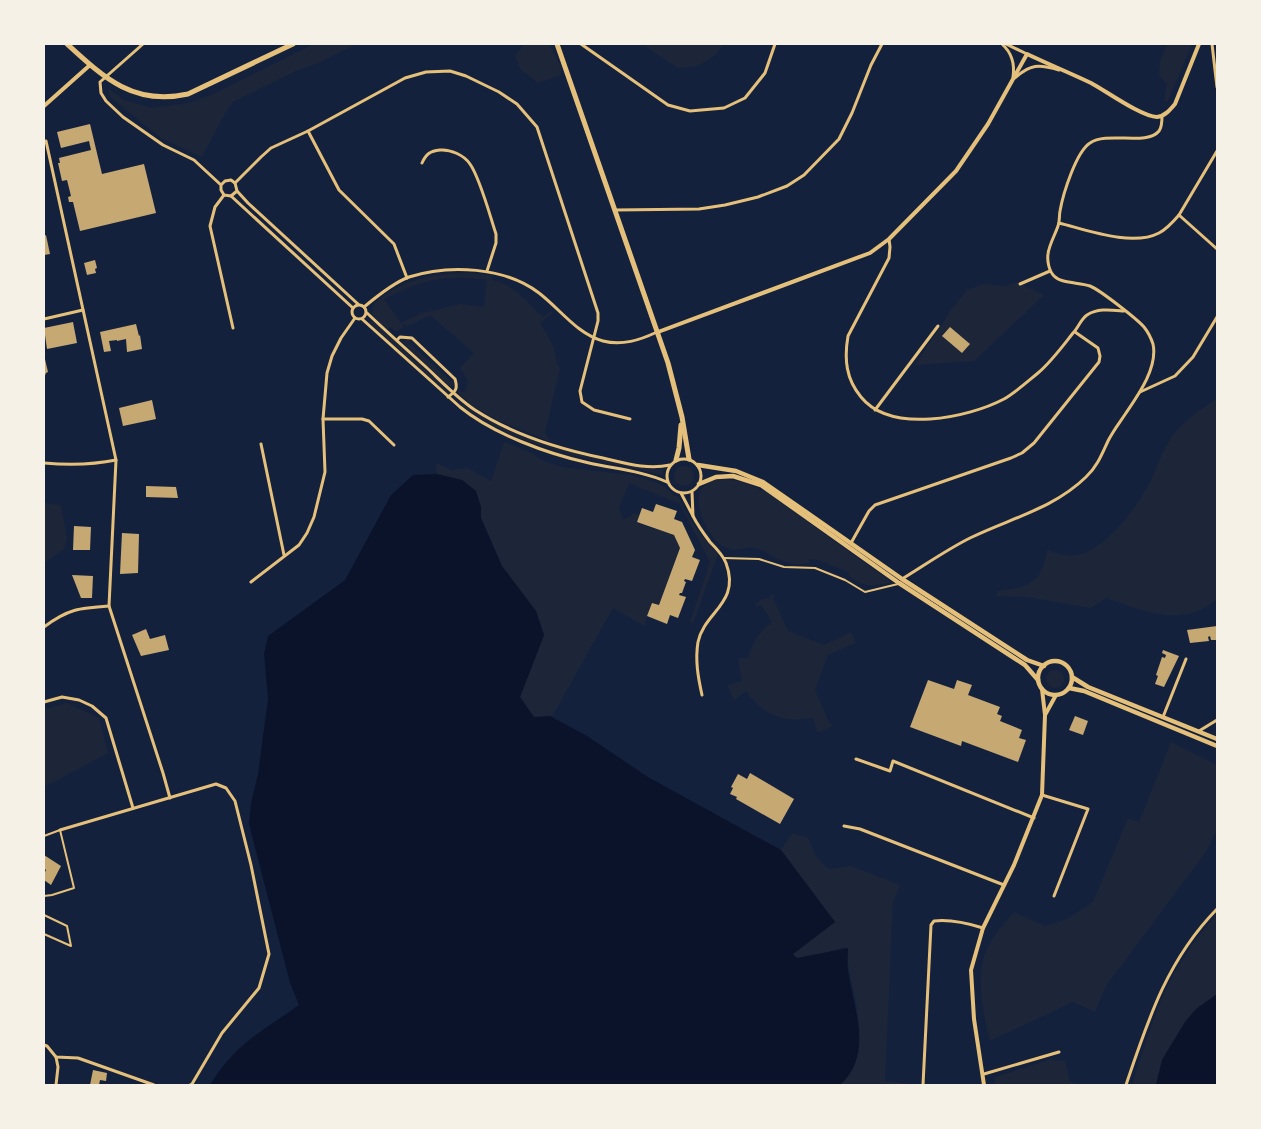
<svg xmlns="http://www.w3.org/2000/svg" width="1261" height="1129" viewBox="0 0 1261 1129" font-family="'Golos Text',sans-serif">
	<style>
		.green { fill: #1d2539 }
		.water { fill: #0b132b }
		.building { fill: #c6a872 }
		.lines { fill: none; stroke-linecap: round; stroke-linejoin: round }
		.service { stroke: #e5c07b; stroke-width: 2 }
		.minor { stroke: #e5c07b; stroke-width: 3 }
		.tertiary { stroke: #e5c07b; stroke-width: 4 }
		.secondary { stroke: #e5c07b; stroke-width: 4.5 }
		.primary { stroke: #e5c07b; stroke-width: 5 }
	</style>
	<rect width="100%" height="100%" fill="#14213d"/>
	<g class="green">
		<path d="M314,44H357L318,63L298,70L233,102L225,113L202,157L161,138L110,97L108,88L124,100L152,108L189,103L213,94Z"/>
		<path d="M524,44H549L561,68V75L538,83L520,69L515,56Z"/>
		<path d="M642,44H724L714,56L698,66L678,68Z"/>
		<path d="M1167,44H1192L1168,101H1164L1167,84L1159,76L1160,61Z"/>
		<path d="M468,273L492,275V280C514,284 527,302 543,317L551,311L553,313L540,323C545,331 551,340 554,349C556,357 555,361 560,368L545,433L551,442L495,419L474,407L459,394L458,390L462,392L466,391L468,380L460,368L474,353L430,315L407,326L401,323L422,313L460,304L484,307L487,280C445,274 421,280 384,299L404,327L396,332L390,327L387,329C383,325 376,320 373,315C369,305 379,299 386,294C414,277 436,274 468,273Z"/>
		<path d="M1017,282L1044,295L974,361L915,365L951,310L967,290L984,284L1005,286Z"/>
		<path d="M372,320L450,393L448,395L370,323Z"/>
		<path d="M412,338L409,343L451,381L455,379L454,386H449L406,346L403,342L405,340Z"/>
		<path d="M456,399C502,434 557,451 614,462C630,465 646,469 663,469V475C589,457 517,451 455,400Z"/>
		<path d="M1217,399V599C1183,629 1143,611 1106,598L1091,608L1026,597L996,596L998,591C1028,588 1042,583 1047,550C1056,553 1066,557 1077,555C1107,549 1138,506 1151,480C1158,466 1163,448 1173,435C1184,420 1201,409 1217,399Z"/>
		<path d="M504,442L530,452L542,460L562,467L631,475L655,482L664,486L673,495L679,497C687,519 703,537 718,554L693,624L690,622L710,562L680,504L629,483L619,508L623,519L631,516L632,514H640L637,523L674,535L680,548L659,605L652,603L644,626L613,608L553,715L534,718L520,697L544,635L536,611L502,566L481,518V507L462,480L437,474L436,463L452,470L468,468L491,481Z"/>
		<circle cx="684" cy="476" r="10"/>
		<path d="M725,479L743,482L766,492L890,581L888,583C869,587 865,587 849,576L848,572L818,560L809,559V563C802,564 793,565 786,562C774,559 767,550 754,548C741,546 737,555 721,545C707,535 688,497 706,484C711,480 719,480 725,479Z"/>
		<path d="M44,503L61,505L67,538L64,549L44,563Z"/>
		<path d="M774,593L775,596L773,598L788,631L824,645L851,632L856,643L828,655L815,690L829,722L833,726L826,730L817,732L813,718C783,723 763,715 746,691L734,700L727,685L742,681L739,666V658H748C752,642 759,632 772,622L761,605L756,607L755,604L759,602V600L769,598Z"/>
		<circle cx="1055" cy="679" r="9"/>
		<path d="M67,703L99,718L108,753L44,787V709Z"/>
		<path d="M1171,742L1217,765V830L1206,852L1106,986L1095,1012L1073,1002L990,1041C983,1010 973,972 990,943C996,932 1006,922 1014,912L1045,926L1067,919L1093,902L1128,818L1139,822Z"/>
		<path d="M792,833L808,838C813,851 817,860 829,869L851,866L900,885L893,903L885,1081L919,1085H840C876,1051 851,990 845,947L818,955L797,958L793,954L835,922L781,850Z"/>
		<path d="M1217,914V994L1196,1009L1185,1022L1162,1060L1156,1085H1132C1143,1051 1153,1016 1169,983C1181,959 1199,934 1217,914Z"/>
		<path d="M1052,1059L1057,1061L1065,1060L1070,1081L1078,1085H995V1077Z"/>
	</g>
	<g class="water">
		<path d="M437,474L462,480L476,491L481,507V518L502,566L536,611L544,635L520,697L534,717L550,716L587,736L648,777L781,850L835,922L793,954L797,958L848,948C848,956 847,964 848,971C854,1010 874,1054 840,1085H210C234,1045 262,1031 299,1005L290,983L249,824L251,803L258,774L268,699L264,654L268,636L345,580L391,495L413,475Z"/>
		<path d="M1217,994V1085H1156L1162,1060L1185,1022L1196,1009Z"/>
	</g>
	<g class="building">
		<path d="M90,124L102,174L144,164L156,213L80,231L73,202H69L68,197L71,196L67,180L62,181L58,163H60L59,158L91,150L89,141L61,148L57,132Z"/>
		<path d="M46,235L50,254L44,255V236Z"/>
		<path d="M95,260L97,268L95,269L96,273L87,275L84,263Z"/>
		<path d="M73,322L77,343L47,349L44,328Z"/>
		<path d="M136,324L139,336L140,335L142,349L127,352L126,339L117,341V340L109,341L111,351L104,352L100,332Z"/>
		<path d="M950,327L970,344L962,353L942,336Z"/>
		<path d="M44,355L48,372L46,373L44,378Z"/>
		<path d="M152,400L156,419L123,426L119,408Z"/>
		<path d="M146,486L176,487L178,498L146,497Z"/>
		<path d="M656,504L677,511L674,519L682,522L695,550L692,557L700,560L692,581L685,579L684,581L686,582L682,593H680L679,595L686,597L678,618L670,615L667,624L647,616L652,603L659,605L680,548L674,535L637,522L642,508L653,512Z"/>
		<path d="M74,526L91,527L90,550H73Z"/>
		<path d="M122,533L139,534L138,573L120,574Z"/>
		<path d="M72,575L93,576L92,598H81Z"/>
		<path d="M1217,626V640H1211L1210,636L1208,637L1209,641L1190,643L1187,630Z"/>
		<path d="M146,629L150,639L165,635L169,650L141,656L132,635Z"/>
		<path d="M1163,650L1179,656L1164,687L1155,684L1158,676L1156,675L1162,657L1165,658L1166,655L1162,653Z"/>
		<path d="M928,680L954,689L957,680L972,685L968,695L1000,707L997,714L1002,716L1000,721L1022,730L1019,738L1026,740L1018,762L962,741L961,746L910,727Z"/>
		<path d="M1075,716L1088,721L1083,735L1069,730Z"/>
		<path d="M750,773L794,799L780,824L736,799L737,797L730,794L733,788L731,787L738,774L747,779Z"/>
		<path d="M44,855L61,866L51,885L44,880V874L46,870L44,868Z"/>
		<path d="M93,1070L107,1073L106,1081L100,1080L99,1085H90Z"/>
	</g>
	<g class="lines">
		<g class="service">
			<path d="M724,558L759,559L784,567L815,568L845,580L865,592L898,584"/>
			<path d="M44,836L60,830L74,888L52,895L44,896"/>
			<path d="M44,915L67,926L71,946L44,934"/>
		</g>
		<g class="minor">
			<path d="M143,44L100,82L101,93L106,101L123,117L163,145L194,160L221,185V190L224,195L231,196L237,191L235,183L231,180L225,181L221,185"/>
			<path d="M581,44L668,105L690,111L724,108L745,98L765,73L775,44"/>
			<path d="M1002,44C1012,53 1015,64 1013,77"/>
			<path d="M1006,44L1027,54"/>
			<path d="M1212,44L1217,87"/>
			<path d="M1015,78C1030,64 1039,64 1059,70"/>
			<path d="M308,131L339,190L394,244L407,278"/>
			<path d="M46,141L116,460L109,606L163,773L170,798"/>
			<path d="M422,163C426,154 430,151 440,150C450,149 464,155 470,164C480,178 490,216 496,234V243L487,271"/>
			<path d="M235,183L261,157L271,148L308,131L405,78L426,72L450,71L466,76L499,92L517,104L537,127L598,313V321L580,391L582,402L594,410L630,419"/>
			<path d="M237,191L248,203L358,304"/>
			<path d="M224,195L215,207L210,226L233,328"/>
			<path d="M231,196L353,308"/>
			<path d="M616,210L699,209L725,205L758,197L787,186L804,175L839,139L852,113L871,65L882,44"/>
			<path d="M1179,215L1217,151"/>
			<path d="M1059,223C1087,230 1132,247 1159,233C1167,229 1173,222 1179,215L1217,249"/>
			<path d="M889,239L890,247L889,258L848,336C844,359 846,379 861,397C891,434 968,418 1004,399C1016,392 1027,382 1038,373C1051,362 1062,347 1073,333C1078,328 1081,319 1087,315C1098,308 1111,310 1124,311"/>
			<path d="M1020,284L1050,271"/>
			<circle cx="359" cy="312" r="7"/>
			<path d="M364,307C376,297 395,282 409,277C449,264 505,267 539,293C560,309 577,334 603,341C622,346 640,340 657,332"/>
			<path d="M367,313C386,331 406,349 426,367C442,382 457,398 475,410C512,434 559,449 603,458C625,463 647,470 670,465"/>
			<path d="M44,319L83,310"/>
			<path d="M362,319L460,407C493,434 548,454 589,463C616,469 642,471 667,482"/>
			<path d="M397,340L400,337L412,338L455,379C458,389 456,391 448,397"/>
			<path d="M1140,392L1175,376L1193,357L1217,317"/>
			<path d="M875,410L938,326"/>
			<path d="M323,419H362L369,421L394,445"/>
			<path d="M261,444L284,555"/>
			<circle cx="684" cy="476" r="17"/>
			<path d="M44,463C68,465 92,465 116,460"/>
			<path d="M681,493L693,516L692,492"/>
			<path d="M693,516C698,526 704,534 710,542C716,548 723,555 726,563C741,603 704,612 698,642C695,660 698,677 702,695"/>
			<path d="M851,543L869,511L875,505L1011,458L1022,453L1034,443L1099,362L1100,356L1098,348L1075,332"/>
			<path d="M902,579C925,565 946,550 970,538C1011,518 1053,509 1086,477C1097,467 1102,454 1108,441C1113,431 1120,422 1126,413C1139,394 1158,367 1153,344C1151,338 1148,332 1144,327C1137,319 1100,290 1090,286C1079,282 1062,284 1054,276C1049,271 1047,261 1048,254C1049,245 1055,235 1058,226C1060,221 1059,216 1060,211C1063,194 1076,152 1090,143C1107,131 1147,146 1159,131C1162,127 1162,121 1162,116"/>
			<path d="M251,582L299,545L307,533L314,517L325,472L323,419L327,373L332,356L341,338L355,318"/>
			<path d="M44,627C68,609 79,608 109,606"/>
			<path d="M44,702L62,697L79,700L92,706L106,718L133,808"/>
			<path d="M1163,717L1186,659"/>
			<path d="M1199,731L1217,720"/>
			<path d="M856,759L890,771L893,761L1034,818"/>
			<path d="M1042,795L1088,809L1054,896"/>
			<path d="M844,826L860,829L1004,885"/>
			<path d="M60,830L216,784L226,788L235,801L251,865L269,954L259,988L222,1033L192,1084L190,1085"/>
			<path d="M44,1045L47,1046L56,1057L78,1058L154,1085"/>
			<path d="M56,1057L58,1067L56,1085"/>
			<path d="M984,1074L1059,1052"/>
			<path d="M923,1085L931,925L934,921C951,919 967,923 983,928"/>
			<path d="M1126,1085C1148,1020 1167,960 1217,909"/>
		</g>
		<g class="tertiary">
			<path d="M44,106L90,65"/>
			<path d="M658,332L870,253L889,239L956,171L988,124L1027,54C1048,64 1070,73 1091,83C1106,91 1142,117 1157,117C1165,116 1170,110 1175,104L1199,44"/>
			<path d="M1045,715L1056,695"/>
			<path d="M984,1085L974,1019L971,970L983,928L1014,865L1042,795L1045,715L1042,689"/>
		</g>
		<g class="secondary">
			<path d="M698,465L736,471L763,482L902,579L1027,660L1044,666"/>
			<path d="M699,484L716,477L733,476L761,485L899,583L1025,665L1038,680"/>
			<circle cx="1055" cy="678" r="17"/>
			<path d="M1072,677L1088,687L1217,739"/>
			<path d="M1069,688L1084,691L1217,746"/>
		</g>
		<g class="primary">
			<path d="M67,44C104,78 134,106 188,94L293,44"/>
			<path d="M557,44L668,363L682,417L689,459"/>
			<path d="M676,460L679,448L681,425"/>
		</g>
	</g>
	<rect width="1261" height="1129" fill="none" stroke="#f6f1e7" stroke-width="90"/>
</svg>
